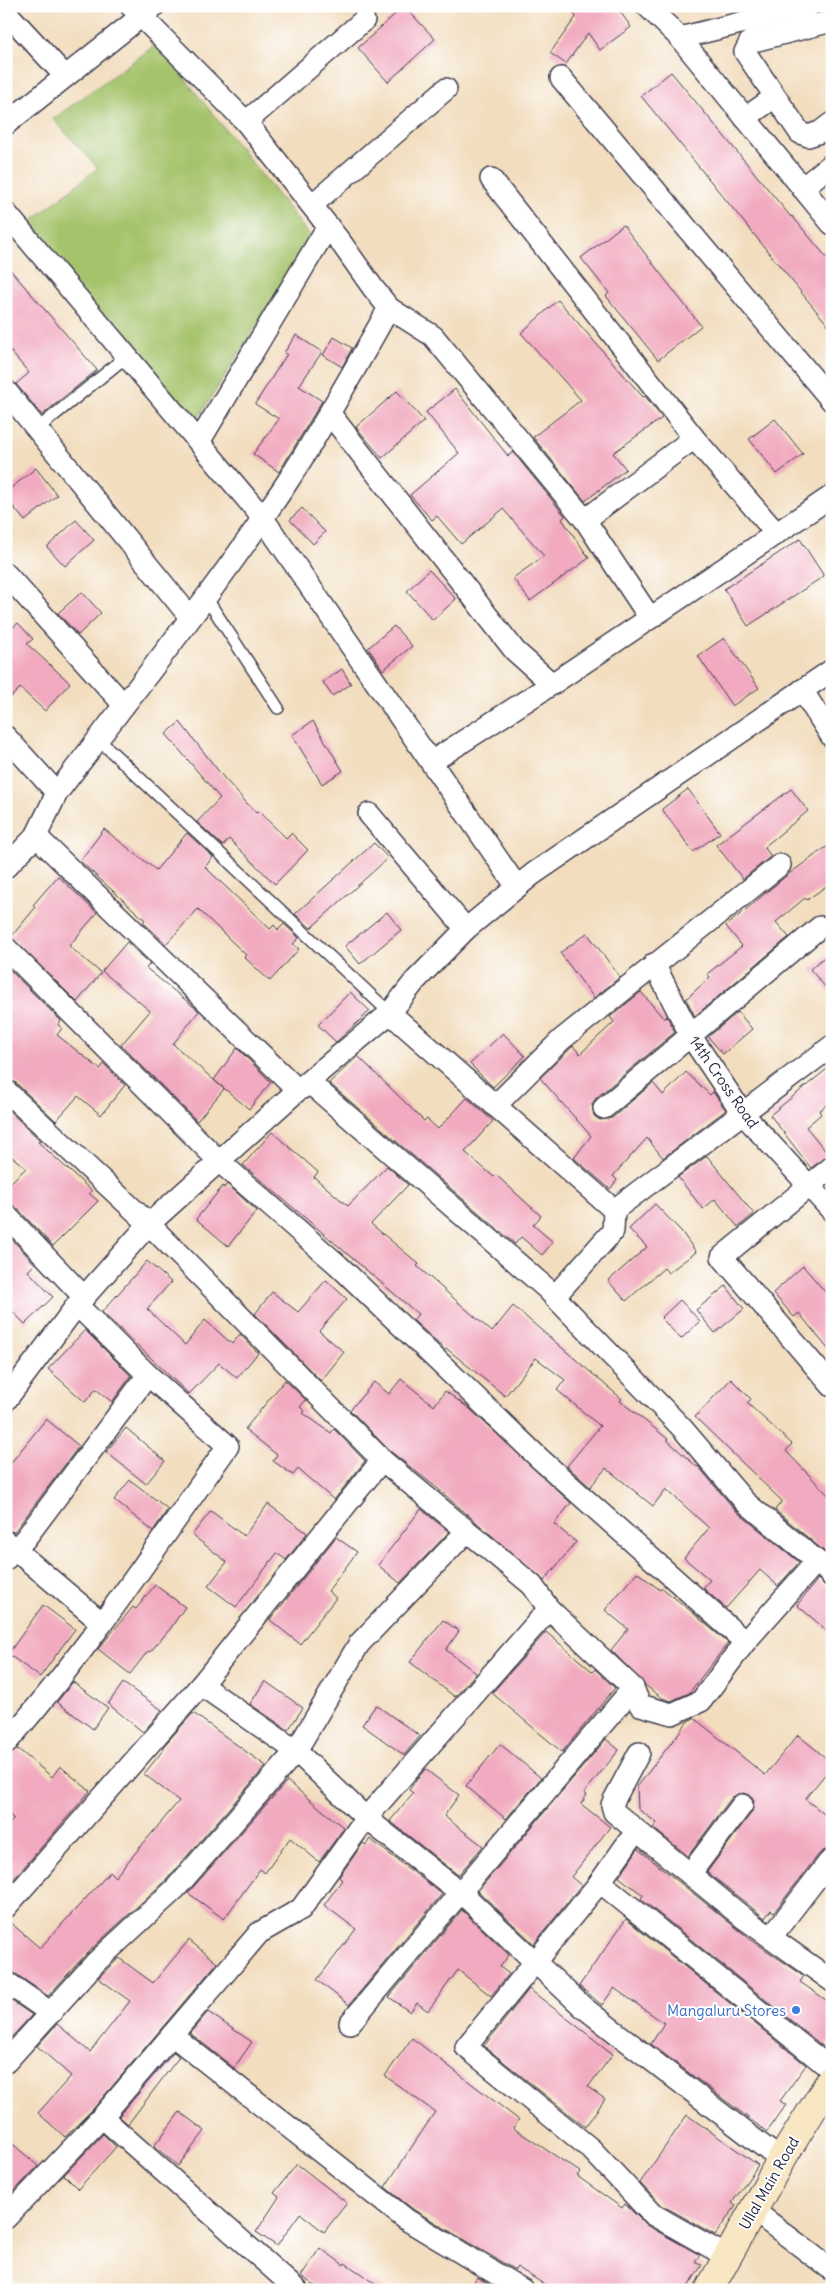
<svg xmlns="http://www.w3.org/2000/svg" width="838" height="2296" viewBox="0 0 838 2296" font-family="Delius,sans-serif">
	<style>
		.green { fill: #a4c36b; stroke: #637253 }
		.building { fill: #f1aabf }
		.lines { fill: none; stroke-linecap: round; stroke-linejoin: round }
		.service-casing { stroke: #413e4f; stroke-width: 14 }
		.minor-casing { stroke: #413e4f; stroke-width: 24 }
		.secondary-casing { stroke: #413e4f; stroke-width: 30 }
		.service { stroke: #fff; stroke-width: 11 }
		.minor { stroke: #fff; stroke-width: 21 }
		.secondary { stroke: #f9e7c3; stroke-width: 28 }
		.shop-dot { fill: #3f7fe0; stroke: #fff; stroke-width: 2 }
		.labels { text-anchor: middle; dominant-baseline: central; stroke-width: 4; stroke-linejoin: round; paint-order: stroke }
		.street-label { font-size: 15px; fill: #22223b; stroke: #fff }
		.shop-label { font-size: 15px; fill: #366cbe; stroke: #fff; text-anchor: end }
	</style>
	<rect width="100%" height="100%" fill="#fff"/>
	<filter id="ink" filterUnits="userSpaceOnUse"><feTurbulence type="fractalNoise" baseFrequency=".02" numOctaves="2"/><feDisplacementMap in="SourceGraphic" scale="10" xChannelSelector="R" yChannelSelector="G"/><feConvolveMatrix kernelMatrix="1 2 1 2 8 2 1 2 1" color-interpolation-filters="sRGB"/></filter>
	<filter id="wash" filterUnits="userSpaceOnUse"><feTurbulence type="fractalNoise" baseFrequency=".0096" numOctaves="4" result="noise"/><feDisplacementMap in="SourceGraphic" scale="20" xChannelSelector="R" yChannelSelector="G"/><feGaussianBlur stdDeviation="1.12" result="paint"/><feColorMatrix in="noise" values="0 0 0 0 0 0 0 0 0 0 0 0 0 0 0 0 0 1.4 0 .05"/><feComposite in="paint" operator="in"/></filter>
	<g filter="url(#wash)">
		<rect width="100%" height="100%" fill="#f2ddbe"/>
		<path class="green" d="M157,44L312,238L195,423L25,226L98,168L53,119Z"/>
		<g id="blocks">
			<g class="building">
				<path d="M404,6L435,39L388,82L358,48Z"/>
				<path d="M568,6H616L631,27L600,50L588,33L566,64L550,53L576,17Z"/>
				<path d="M671,72L791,217L792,216L832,264V330L641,96Z"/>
				<path d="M623,225L701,326L658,360L606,296L609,293L581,258Z"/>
				<path d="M6,265L97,370L42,415L16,384L29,373L6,346Z"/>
				<path d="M558,300L643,397L645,396L662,418L613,453L626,469L585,501L533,437L581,400L521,333Z"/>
				<path d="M296,335L322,352L299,386L322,401L279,472L253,454L279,419L255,404L287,354L284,353Z"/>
				<path d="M334,337L352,348L342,367L323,355Z"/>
				<path d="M455,389L508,456L513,452L565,516L562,519L589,558L530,601L513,578L544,556L503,509L461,544L437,516L432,520L410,495L459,453L426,412Z"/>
				<path d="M397,391L424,421L382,458L356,427Z"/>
				<path d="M775,419L803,454L777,474L749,439Z"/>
				<path d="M36,468L57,495L25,521L6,498V492Z"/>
				<path d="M302,508L325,532L313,544L290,520Z"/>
				<path d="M76,520L94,540L65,566L47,547Z"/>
				<path d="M800,539L824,576L748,626L724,589Z"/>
				<path d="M429,570L456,599L433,620L407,591Z"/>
				<path d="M82,592L101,613L78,635L58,613Z"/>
				<path d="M18,623L33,639L27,644L70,683L45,711L20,688L6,702V633Z"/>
				<path d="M394,626L412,646L383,670L368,648Z"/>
				<path d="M724,638L759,688L732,706L698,656Z"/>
				<path d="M342,669L351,684L332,696L323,682Z"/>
				<path d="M313,721L343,771L322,784L292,735Z"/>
				<path d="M180,722L224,778L256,813L258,811L286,838L291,833L308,850L275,884L229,839L223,846L197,822L220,798L166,734Z"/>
				<path d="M688,789L720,833L693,852L662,809Z"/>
				<path d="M791,789L808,811L764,847L771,856L743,879L716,845Z"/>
				<path d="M104,829L156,870L187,833L213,857L205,867L270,929L274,925L278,930L284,924L299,938L293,944L299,949L270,981L244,957L246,955L198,909L166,944L143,922L145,920L80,861Z"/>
				<path d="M374,843L388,858L311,928L295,914Z"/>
				<path d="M832,843V882L807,900L805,898L776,922L789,937L695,1016L686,999L710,977L707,974L742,946L726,926L786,876Z"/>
				<path d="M58,876L97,913L69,946L101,973L77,1002L11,937L35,908L33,905Z"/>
				<path d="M387,912L401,930L360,964L345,946Z"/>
				<path d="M587,933L620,977L594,998L560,953Z"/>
				<path d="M127,942L150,964L146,968L199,1011L173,1044L224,1089L197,1121L121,1045L150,1011L102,971Z"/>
				<path d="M832,951V995L810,969Z"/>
				<path d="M6,966L61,1021L58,1025L62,1028L57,1035L100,1069L104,1064L125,1085L101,1115L78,1096L56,1121L15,1082L6,1079Z"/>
				<path d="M350,992L370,1011L336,1042L318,1025Z"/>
				<path d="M641,992L664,1019L667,1016L675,1032L596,1098L592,1104L594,1116L600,1120L612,1118L653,1083L663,1095L686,1072L710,1095L713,1092L726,1110L663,1158L647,1138L613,1176L617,1180L610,1189L574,1158L591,1136L540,1078L573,1046L580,1054L614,1022L610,1017Z"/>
				<path d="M738,1012L752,1029L723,1054L708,1037Z"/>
				<path d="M503,1033L525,1056L493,1087L470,1064Z"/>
				<path d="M237,1048L271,1082L249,1109L214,1080Z"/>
				<path d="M358,1056L424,1121L427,1119L438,1129L467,1098L493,1121L465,1152L494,1177L496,1175L541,1216L533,1225L553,1242L542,1255L521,1237L515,1244L329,1083Z"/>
				<path d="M832,1065V1100L819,1111L821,1114L806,1127L829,1155L811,1168L770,1115Z"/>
				<path d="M6,1108L40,1140L38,1142L92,1191L89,1193L98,1201L53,1246L15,1206L6,1203V1187L26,1168L6,1152Z"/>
				<path d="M272,1132L318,1172L314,1177L348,1206L387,1166L408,1185L371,1224L419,1264L417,1266L492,1332L513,1306L622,1399L620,1401L668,1439L667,1440L697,1467L698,1466L737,1512L799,1562L778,1586L760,1570L726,1608L703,1588L710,1580L684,1558L709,1528L666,1489L653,1506L606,1468L590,1487L567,1466L600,1426L557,1390L565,1380L536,1358L505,1396L447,1349L445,1350L413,1320L418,1314L243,1165Z"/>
				<path d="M707,1156L754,1214L738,1227L715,1199L703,1209L678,1177Z"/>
				<path d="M227,1184L257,1211L228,1246L196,1219L223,1186L224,1188Z"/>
				<path d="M655,1204L681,1231L696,1252L668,1273L664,1268L626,1301L608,1281L647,1247L629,1229Z"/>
				<path d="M6,1233L35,1264L28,1271L53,1297L25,1324L6,1305Z"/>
				<path d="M147,1261L171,1282L147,1309L185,1345L205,1320L232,1344L240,1334L258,1353L237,1378L219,1363L189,1394L102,1312Z"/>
				<path d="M803,1266L832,1300V1354L799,1313L794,1317L773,1293Z"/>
				<path d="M326,1280L347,1299L319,1331L344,1352L321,1381L255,1314L272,1292L298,1312Z"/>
				<path d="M726,1286L744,1309L715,1333L696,1310Z"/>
				<path d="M680,1300L700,1321L681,1339L661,1318Z"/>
				<path d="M85,1330L131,1376L112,1402L96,1389L85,1402L48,1369Z"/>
				<path d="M401,1379L434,1406L445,1391L470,1409L571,1503L554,1524L576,1542L544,1581L437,1488L390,1451L350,1410L374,1382L389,1394Z"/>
				<path d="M731,1379L751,1399L747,1403L792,1444L786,1451L832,1499V1558L775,1510L782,1501L695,1417Z"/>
				<path d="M285,1380L306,1400L300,1407L305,1411L303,1413L331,1433L334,1429L365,1461L334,1500L298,1469L293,1475L273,1461L277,1455L245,1429Z"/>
				<path d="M46,1419L79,1446L14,1532L6,1530V1469Z"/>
				<path d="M126,1428L165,1461L146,1484L106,1452Z"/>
				<path d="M130,1480L168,1509L153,1531L114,1500Z"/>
				<path d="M268,1504L307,1533L286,1560L277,1553L236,1607L208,1586L227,1562L192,1535L211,1511L244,1536Z"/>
				<path d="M421,1509L449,1532L400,1583L378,1565Z"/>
				<path d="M336,1537L357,1552L328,1591L336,1598L300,1644L270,1620Z"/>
				<path d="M637,1572L660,1590L662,1588L686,1607L728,1643L689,1693L671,1701L662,1698L645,1685L611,1650L628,1629L605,1610Z"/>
				<path d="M818,1579L824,1585L832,1588V1635L797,1605Z"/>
				<path d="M155,1585L185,1607L170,1629L150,1652L148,1651L130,1674L98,1649L133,1607L136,1609Z"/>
				<path d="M43,1605L75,1629L40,1677L8,1654Z"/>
				<path d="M443,1620L459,1631L446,1650L476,1673L455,1697L410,1662Z"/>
				<path d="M546,1632L593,1672L595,1669L615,1688L562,1752L492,1693Z"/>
				<path d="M265,1681L303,1708L288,1730L250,1704Z"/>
				<path d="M73,1682L108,1708L93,1729L57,1702Z"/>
				<path d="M123,1683L162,1710L143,1732L108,1704Z"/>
				<path d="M376,1705L420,1736L404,1755L362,1725Z"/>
				<path d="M193,1713L266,1766L166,1880L87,1953L48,1996L13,1972L6,1970V1919L40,1948L110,1872L115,1877L179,1801L144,1774L164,1749L162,1748Z"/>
				<path d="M694,1718L765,1775L798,1735L832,1763V1766L805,1799L832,1820V1850H825L819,1854L774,1912L771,1910L765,1918L707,1872L752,1812L754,1801L750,1795L743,1793L732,1797L688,1856L653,1828L657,1823L638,1809L637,1787L688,1721Z"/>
				<path d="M606,1739L619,1750L584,1793L587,1795L581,1804L610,1827L571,1877L581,1885L534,1944L478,1891Z"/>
				<path d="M500,1744L541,1778L506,1819L466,1786Z"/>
				<path d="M18,1749L52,1777L60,1766L90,1791L6,1888V1828L14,1819L6,1812V1758Z"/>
				<path d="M425,1769L459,1795L444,1816L483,1846L458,1875L390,1821L413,1793L409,1790Z"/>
				<path d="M287,1781L344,1828L319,1862L290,1838L265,1873L260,1869L224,1919L188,1893Z"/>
				<path d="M370,1839L442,1894L349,2005L317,1980L356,1929L324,1905L342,1880L339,1877L363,1843L366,1845Z"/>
				<path d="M638,1849L750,1939L804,1976L800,1982L832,2004V2039L825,2048L641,1899L643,1895L619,1877Z"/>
				<path d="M462,1910L509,1955L500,1967L509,1974L491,1996L458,1970L428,2011L417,2003L410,2012L389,1997Z"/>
				<path d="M626,1919L806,2065L780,2101L786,2105L767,2132L651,2044L664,2023L614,1988L602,2005L579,1986Z"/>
				<path d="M189,1940L217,1963L93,2109L65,2137L38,2113L71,2076L37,2046L57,2024L90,2052L130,2001L98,1978L119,1958L153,1983Z"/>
				<path d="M529,1989L613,2054L588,2087L605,2099L585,2127L484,2046Z"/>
				<path d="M6,1997L32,2015L6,2043Z"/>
				<path d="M208,2012L252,2042L234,2068L190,2033Z"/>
				<path d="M412,2038L519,2120L513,2128L580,2172L577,2176L622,2208L625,2204L646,2225L700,2255L695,2261L702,2265L686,2290H553L517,2267L515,2270L414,2210L385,2187L435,2112L385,2076Z"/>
				<path d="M174,2052L179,2057L128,2124L119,2116Z"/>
				<path d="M180,2112L205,2131L178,2166L154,2146Z"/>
				<path d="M687,2115L758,2165L732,2203L736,2206L715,2235L660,2204L640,2183Z"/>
				<path d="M103,2134L116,2147L78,2189L64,2175Z"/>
				<path d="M6,2138L38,2166L6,2200Z"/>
				<path d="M297,2164L347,2203L324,2232L300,2213L277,2246L256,2232L279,2197L274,2193Z"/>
				<path d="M320,2248L344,2265L345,2263L385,2290H320L301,2276Z"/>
				<path d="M477,2277L498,2290H468Z"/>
			</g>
		</g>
	</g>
	<g filter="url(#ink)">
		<use href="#blocks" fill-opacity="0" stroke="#413e4f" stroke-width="1"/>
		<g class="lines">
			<defs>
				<g id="service">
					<path d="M37,429L127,356"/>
					<path d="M205,596L278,708"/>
					<path d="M98,739L390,1013"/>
				</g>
				<g id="minor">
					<path d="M131,6L246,122L342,244L373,288L389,308L433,336L585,520L650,618"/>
					<path d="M647,6L680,38L832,224"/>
					<path d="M6,12L65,76"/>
					<path d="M832,21L750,42L745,52L800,133L808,136L820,132L832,123"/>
					<path d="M680,38L809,6"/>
					<path d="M561,78L832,401"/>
					<path d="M745,118L775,97"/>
					<path d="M246,122L364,20"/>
					<path d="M6,124L154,6"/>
					<path d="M491,179L694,438L776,533"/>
					<path d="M802,188L832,164"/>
					<path d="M312,205L446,89"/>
					<path d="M6,213L262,517L517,887"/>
					<path d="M6,391L190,617"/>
					<path d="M330,414L515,651L552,684L832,496"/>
					<path d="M199,442L328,226"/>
					<path d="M585,520L694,438"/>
					<path d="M6,574L124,705"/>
					<path d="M802,690L832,737"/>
					<path d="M6,737L57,793"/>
					<path d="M431,762L552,684"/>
					<path d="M369,814L466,929"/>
					<path d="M36,836L298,1090L311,1084L546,1288L682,1428L745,1502L817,1561L832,1576"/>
					<path d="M6,867L36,836L57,793C134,691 215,591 286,484C323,427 356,367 389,308"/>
					<path d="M6,948L220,1162L338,1265L539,1458L745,1642"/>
					<path d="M654,964L692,1038L743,1114L832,1211"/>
					<path d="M390,1013L614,1210L832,1046"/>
					<path d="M6,1091L149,1224L382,1460"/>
					<path d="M495,1106L561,1040L780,865"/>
					<path d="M604,1108L820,927"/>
					<path d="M832,1167L722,1257L832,1386"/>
					<path d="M6,1215L84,1297"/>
					<path d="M555,1296L613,1231L614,1210"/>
					<path d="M6,1400L77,1305L149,1224L298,1090L390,1013L415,981L466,929L533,874L832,670"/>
					<path d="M6,1542L102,1623"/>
					<path d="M6,1559L25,1539L148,1375"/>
					<path d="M201,1685L296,1751L366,1818L467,1898L583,2007L781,2160"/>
					<path d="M633,1688L640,1705L672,1714L701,1701L745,1642L817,1561"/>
					<path d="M6,1743C88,1651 156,1546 228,1446L148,1375L77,1305"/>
					<path d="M639,1753L614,1800L612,1805L614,1812L745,1919L832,1981"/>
					<path d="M690,1874L742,1805"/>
					<path d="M600,1882L629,1841"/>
					<path d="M6,1907L201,1685L382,1460L532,1585L549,1609L633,1688L350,2023"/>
					<path d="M771,1937L829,1862"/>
					<path d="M6,1982L51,2013"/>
					<path d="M172,2035L407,2220L523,2290"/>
					<path d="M6,2062L96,1962L175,1889L296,1751L359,1644L467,1531"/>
					<path d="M102,2117L297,2290"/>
					<path d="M753,2210L832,2270"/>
					<path d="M6,2218L102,2117L259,1933L301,1909L366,1818L549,1609"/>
					<path d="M728,2257L652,2214L591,2149L466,2047L600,1882L832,2070"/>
				</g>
				<path id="secondary" d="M709,2290L781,2160L832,2078"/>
			</defs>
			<use href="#service" class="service-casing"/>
			<use href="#minor" class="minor-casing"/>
			<use href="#secondary" class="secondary-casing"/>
			<use href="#service" class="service"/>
			<use href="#minor" class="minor"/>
			<use href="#secondary" class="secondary"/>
		</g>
	</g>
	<circle class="shop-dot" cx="796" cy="2010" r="5"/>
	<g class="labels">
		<g class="street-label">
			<text transform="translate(724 1082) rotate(55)">14th Cross Road</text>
			<text transform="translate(769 2183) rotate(-60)">Ullal Main Road</text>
		</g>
		<g class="shop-label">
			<text x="786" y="2010">Mangaluru Stores</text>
		</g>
	</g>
	<rect width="838" height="2296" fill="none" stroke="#fff" stroke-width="25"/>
</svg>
